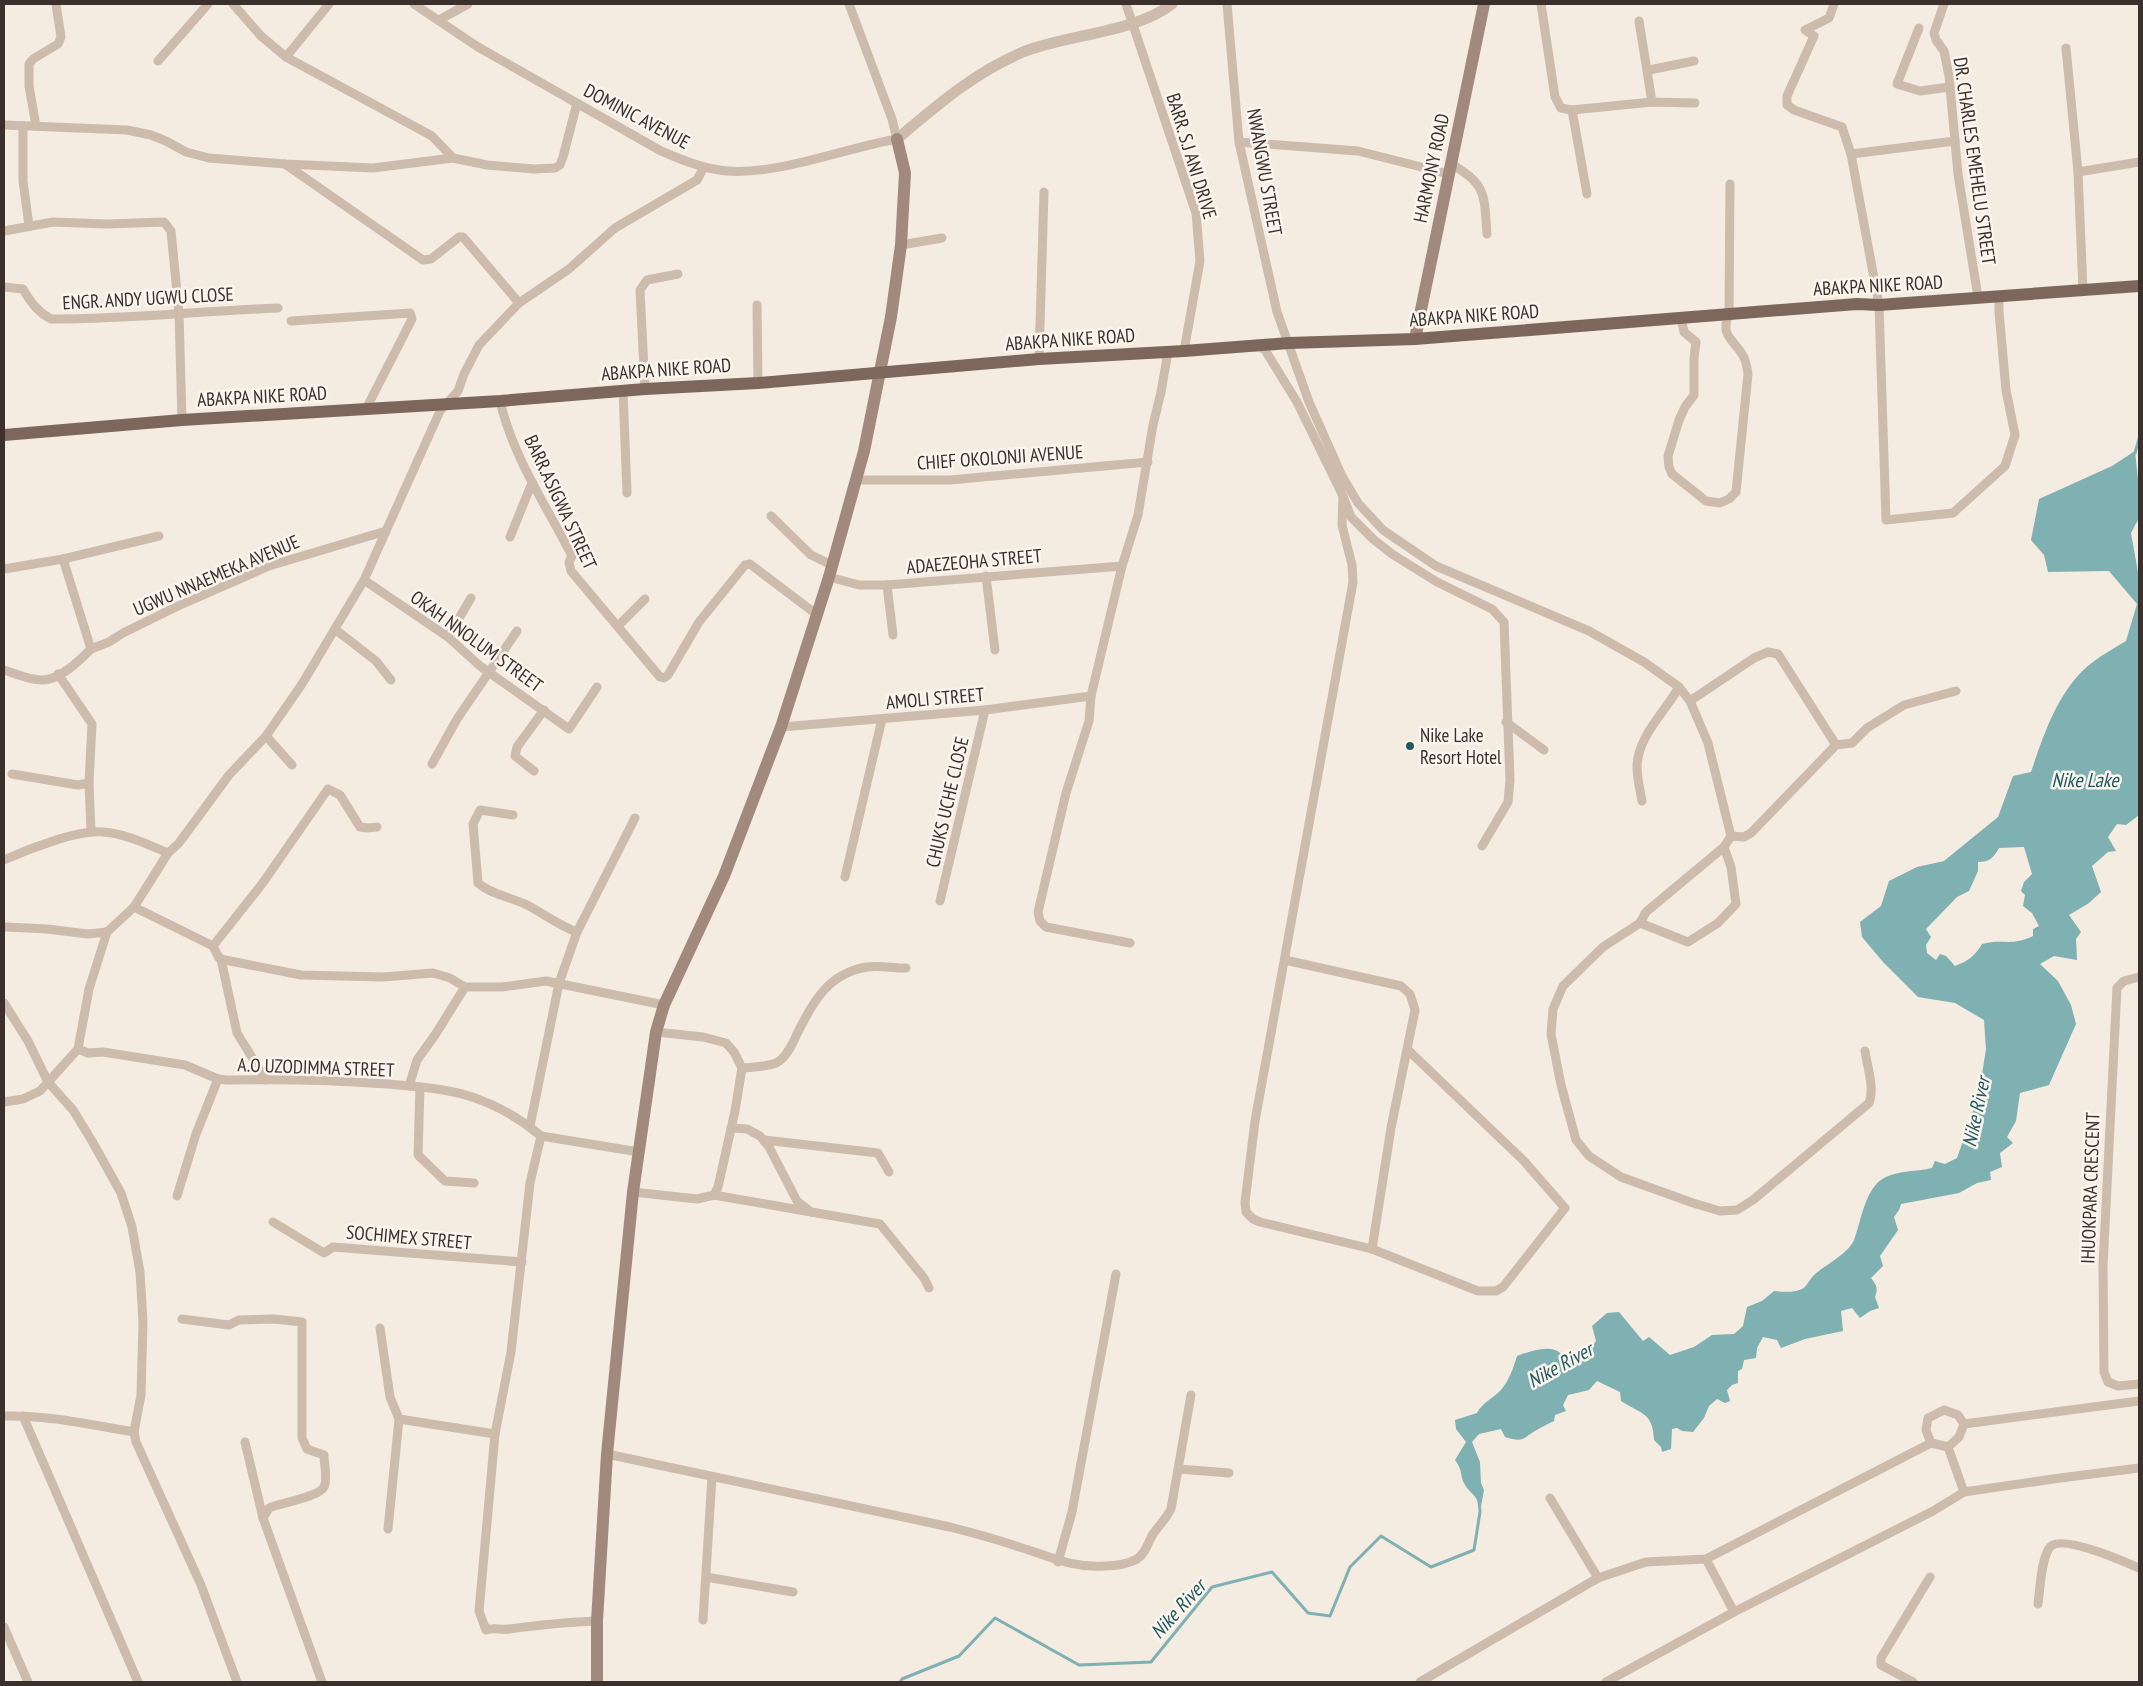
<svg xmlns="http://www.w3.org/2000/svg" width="2143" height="1686" viewBox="0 0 2143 1686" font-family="'PT Sans Narrow',sans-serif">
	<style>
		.water { fill: #7fb0b2; fill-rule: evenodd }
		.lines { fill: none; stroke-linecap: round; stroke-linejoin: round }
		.stream { stroke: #7fb0b2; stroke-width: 3 }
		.minor { stroke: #cdbbac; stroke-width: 9 }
		.tertiary { stroke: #cdbbac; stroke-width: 11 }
		.secondary { stroke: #a18a7d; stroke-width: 12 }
		.primary { stroke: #7d675c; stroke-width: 12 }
		.poi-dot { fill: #1f5a5e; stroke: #fbf5ee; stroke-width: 2 }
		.labels { text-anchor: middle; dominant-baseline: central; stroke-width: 5; stroke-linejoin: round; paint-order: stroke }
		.street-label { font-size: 19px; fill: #3b302b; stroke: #fbf5ee }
		.poi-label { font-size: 19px; fill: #3b302b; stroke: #fbf5ee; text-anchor: start }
		.water-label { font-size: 20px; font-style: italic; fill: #1f5a5e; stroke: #fbf5ee }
	</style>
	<rect width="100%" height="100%" fill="#f4ebe1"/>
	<path class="water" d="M2135,451L2139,489V518L2131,533L2139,578V815L2126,825L2117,824L2108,837L2116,851L2108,852L2092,866L2101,892L2089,903L2069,915L2081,932L2076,939L2077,960L2054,956L2040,964L2058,981L2071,1005L2076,1024L2049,1085L2020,1093L2016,1121L2007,1137L2013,1143L2000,1153L2002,1167L1990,1172L1991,1180L1977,1183L1959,1193L1901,1204L1899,1210L1894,1217L1898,1230L1880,1256L1883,1266L1871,1278C1877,1285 1878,1289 1875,1297L1879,1308L1870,1311L1860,1318L1852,1308L1841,1311L1843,1331L1805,1339L1781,1348L1777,1340L1763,1337L1757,1348L1756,1358L1744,1360L1742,1369L1738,1371V1383L1732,1385L1727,1390L1730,1401L1725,1403L1717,1399L1709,1406L1704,1418L1693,1432L1682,1431L1677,1428L1672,1429L1671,1449L1662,1452L1661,1447L1654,1440C1653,1412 1641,1414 1621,1401L1620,1392L1597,1381L1589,1390L1568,1395L1563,1405L1566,1411L1555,1415L1554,1421C1548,1424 1541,1427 1535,1431C1521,1440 1523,1442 1505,1437L1501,1429L1479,1434L1472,1442L1480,1462L1481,1483L1484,1490L1480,1512C1478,1493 1471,1496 1464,1483C1460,1475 1463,1471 1455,1460L1466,1442L1456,1429L1455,1420L1477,1413C1482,1403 1492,1399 1500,1391C1509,1381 1513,1369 1517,1356C1531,1351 1554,1342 1564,1357L1592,1347L1596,1341L1592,1326L1607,1313L1619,1312L1643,1341L1649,1337L1670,1355L1694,1347L1712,1335L1734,1334L1743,1326L1747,1307L1762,1301L1774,1291C1783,1292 1796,1293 1804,1288C1808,1284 1810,1279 1814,1275C1824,1266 1849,1253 1854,1240C1861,1222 1865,1188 1884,1178C1898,1170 1916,1172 1932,1168L1935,1161L1945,1164L1957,1158L1970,1121L1980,1087L1986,1049L1984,1020L1955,1003L1918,997L1883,962L1862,937L1860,922L1881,906L1889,881L1917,867L1944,861L1998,817L2013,776L2031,772C2044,734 2059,687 2093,662C2103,654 2115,648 2126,641L2137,604L2109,571L2048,572L2044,555L2031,540L2039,499L2112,466ZM2024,847L2032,874L2024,882L2021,891L2025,895L2023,906L2032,913L2039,926L2033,929V936C2011,947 2003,938 1982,944C1975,956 1968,961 1955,966L1946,956L1940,954L1936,960L1927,953L1926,945L1931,937L1926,929L1957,897L1969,891L1978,871V862C1990,862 1993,858 1999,848Z"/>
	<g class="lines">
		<g class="stream">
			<path d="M2135,453L2139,439"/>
			<path d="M900,1682L902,1679L959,1656L995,1618L1079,1665L1151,1662L1212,1587L1272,1572L1308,1613L1330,1616L1350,1567L1381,1536L1431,1567L1474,1550L1480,1512L1479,1500"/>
		</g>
		<g class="minor">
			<path d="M233,4L261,36L286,57L432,136L453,158L487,165L534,169L555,168L560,165L563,157L577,103"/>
			<path d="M414,4L478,47L661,151C682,160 704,169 727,171C779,175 845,148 897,139L892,119L849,4"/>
			<path d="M1126,4L1196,213L1200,261L1184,351"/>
			<path d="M1227,4L1239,142L1277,312L1309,402L1342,476L1358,503L1383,530L1436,566L1589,631L1644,662L1679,687L1690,701L1708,743L1731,836L1724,847L1646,912L1640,923L1603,947L1563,986L1553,1009L1551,1034L1561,1085L1576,1140L1589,1156L1621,1177L1693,1203L1720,1211L1737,1210L1753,1200L1869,1103C1875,1089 1867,1066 1865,1051"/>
			<path d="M1541,4L1555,97L1561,108L1572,110L1652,102L1695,103"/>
			<path d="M1834,4L1829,18L1805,30L1814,36L1787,96V105L1794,110L1842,127L1851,154L1879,305L1886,520L1953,513L2005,466L2015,435L2006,390L1999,312V296"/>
			<path d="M1944,4L1934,33L1936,40L1944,51L1949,76L1958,174L1978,297"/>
			<path d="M439,20L468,4"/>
			<path d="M1639,21L1652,102"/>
			<path d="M1919,28L1897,84L1920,91L1950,87"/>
			<path d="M2066,48L2078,172L2083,290"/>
			<path d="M286,57L329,4"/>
			<path d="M158,61L208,4"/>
			<path d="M1649,70L1694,61"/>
			<path d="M1572,110L1587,194"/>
			<path d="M4,125L127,130L151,135L166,141L186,152L209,158L285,164L373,168L453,158"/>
			<path d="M23,126V181L29,226"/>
			<path d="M36,126L29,86V64L33,59L58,44L61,37L56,4"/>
			<path d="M1239,142L1358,151L1449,174"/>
			<path d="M1851,154L1955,141"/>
			<path d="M285,164L423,260L431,259L459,237H463L519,303"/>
			<path d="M1451,164C1487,184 1484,195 1487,234"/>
			<path d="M2078,172L2139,162"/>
			<path d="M4,231L53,222L107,224L164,222L171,231L179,313L182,420"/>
			<path d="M901,245L942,238"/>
			<path d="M4,287L23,289C31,303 38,312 51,319C127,319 202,311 278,308"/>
			<path d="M757,305L758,383"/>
			<path d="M1681,318L1684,332L1696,342L1694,358V395L1685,407L1679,420L1668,456L1669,467L1672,474L1706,501L1720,503L1729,499L1736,492L1748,374C1747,367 1746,359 1742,354C1732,338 1720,335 1729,314L1730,184"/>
			<path d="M291,321L410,313L412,319L366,409"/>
			<path d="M1256,347H1260L1265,350L1297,402L1343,496L1351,517L1373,539L1392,554L1437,582L1492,609L1504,622L1510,780L1508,802L1482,846"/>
			<path d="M1039,359L1044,192"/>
			<path d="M645,389L640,290L647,280L678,274"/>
			<path d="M623,391L627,493"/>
			<path d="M500,401C513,457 546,505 572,556L569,562L571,571L660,677L664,678L668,675L699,622L745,565L750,564L816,614"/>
			<path d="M855,480H950L1148,462"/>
			<path d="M1343,496L1342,525L1352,565L1353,582L1255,1121L1245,1202L1246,1212L1253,1219L1260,1222L1372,1249L1478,1291H1496L1503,1287L1565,1208L1523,1160L1408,1050"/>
			<path d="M771,516L811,555L832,565"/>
			<path d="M510,537L532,483"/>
			<path d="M63,559L159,536"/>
			<path d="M4,569L63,559L91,649C79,661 60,680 42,680C29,680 16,674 4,670"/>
			<path d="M986,576L995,650"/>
			<path d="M829,577L859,585H887L1122,566"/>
			<path d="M364,580L448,637L480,666L569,729L597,687"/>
			<path d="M887,585L893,635"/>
			<path d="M618,626L645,599"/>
			<path d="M336,630L376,661L391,680"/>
			<path d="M448,637L471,598"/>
			<path d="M91,649L109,642L123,633L178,606L269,566L386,531"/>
			<path d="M58,674L92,724L89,783"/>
			<path d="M1690,701L1754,658L1768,652L1778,654L1836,745"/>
			<path d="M1506,722L1544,750"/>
			<path d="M781,727L985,710L1091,696"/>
			<path d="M266,736L292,765"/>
			<path d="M432,764L457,719L517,631"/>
			<path d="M534,771L515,756L517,747L544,710"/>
			<path d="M12,774L78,785L89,783L91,832"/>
			<path d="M1642,801C1640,790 1637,778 1637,766C1638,736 1665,712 1679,687"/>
			<path d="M513,815L480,810L473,824L478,883C490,894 510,897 525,904C543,913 558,925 577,932"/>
			<path d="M1731,836L1744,837L1751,833L1836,745L1852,743L1867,728L1904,705L1956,691"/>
			<path d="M4,860C28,849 77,830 103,832C127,834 147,844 168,853"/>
			<path d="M845,877L882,719"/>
			<path d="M940,901L985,710"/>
			<path d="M134,907L213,946L219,958L225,960L301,975L383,977L433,973L450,978L465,987"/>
			<path d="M1640,923L1688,942L1718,923L1736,904L1731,867L1724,847"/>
			<path d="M6,927L47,929L88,934L107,932"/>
			<path d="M1130,943L1046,927L1040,921L1038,912L1066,793L1089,721L1091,696L1122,566L1138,515L1153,425L1161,392L1168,352"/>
			<path d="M213,946L262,884L328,789L340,795L360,827L367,828L377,827"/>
			<path d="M221,959L237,1033L266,1080"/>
			<path d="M1285,960L1401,986L1410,994L1415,1010L1391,1128L1372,1249"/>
			<path d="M2139,977L2124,981L2117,988L2103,1266L2104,1372L2108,1382L2118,1386L2139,1384"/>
			<path d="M4,1003L28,1041L48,1082L73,1110L92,1141L121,1193L132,1227L140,1272L143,1322L141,1395L134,1432L136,1442L201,1585L237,1682"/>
			<path d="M78,1049L89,989L107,932L134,907L168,853L179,843L229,775L266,736L302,684L364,580L440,411L458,391L464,374L479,345L519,303L569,269L615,228L697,180L704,167"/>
			<path d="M742,1068C752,1067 766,1067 776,1063C786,1058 792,1045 796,1036C812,1003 828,973 867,967C879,965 893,968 906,968"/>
			<path d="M409,1086L417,1060L435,1035L465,987H502L546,981L664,1005"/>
			<path d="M420,1087L418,1155L445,1181L474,1183"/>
			<path d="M4,1102L23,1099L40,1091L78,1049L88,1053L103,1052L185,1065L218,1079L227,1080C281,1079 334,1080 388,1084C417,1087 447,1088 475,1098C498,1106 522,1120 541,1136L639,1152"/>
			<path d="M530,1126L559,983L577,932L635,818"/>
			<path d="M731,1128L747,1129L760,1136L769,1147L797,1201L811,1212"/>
			<path d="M541,1136L530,1183L511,1352L495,1434L479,1611L486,1630C494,1627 500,1630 509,1629C539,1625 567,1622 597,1621"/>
			<path d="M764,1140L878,1153L889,1172"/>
			<path d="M633,1192L697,1199L714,1195L718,1187L735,1111L742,1068L734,1052L726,1043L703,1037L656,1032"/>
			<path d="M714,1195L880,1224L924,1278L929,1288"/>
			<path d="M177,1196L196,1134L218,1079"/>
			<path d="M273,1222L324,1253L333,1247L522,1262"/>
			<path d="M182,1319L229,1325L239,1320L274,1319L302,1322V1438L307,1449L324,1455C324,1464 328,1479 324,1487C319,1497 280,1503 269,1508L263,1518L322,1682"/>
			<path d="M380,1328L390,1397L399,1419L388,1529"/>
			<path d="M4,1416C48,1415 91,1425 134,1432"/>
			<path d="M23,1416L138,1682"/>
			<path d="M399,1419L495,1434"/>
			<path d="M245,1442L263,1518"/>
			<path d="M1931,1443L1926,1430L1928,1418L1944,1410L1958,1415L1964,1424"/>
			<path d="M607,1454L950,1527C973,1533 996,1539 1019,1547C1050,1556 1070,1568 1104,1566C1115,1566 1126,1565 1137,1559C1146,1553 1148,1542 1153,1534C1159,1525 1166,1519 1171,1509L1191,1395"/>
			<path d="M1179,1469L1229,1473"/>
			<path d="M1964,1492L1948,1447L1959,1437L1964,1424L2139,1401"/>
			<path d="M1550,1498L1598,1578"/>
			<path d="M1706,1559L1734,1612"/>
			<path d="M1058,1562L1072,1512L1116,1274"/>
			<path d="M706,1577L793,1592"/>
			<path d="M2038,1604C2040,1590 2041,1558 2050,1547C2062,1534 2125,1562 2139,1568"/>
			<path d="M703,1620L712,1477"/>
			<path d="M4,1627L28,1682"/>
			<path d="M1420,1682L1598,1578L1646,1562L1706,1559L1931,1443L1948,1447"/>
			<path d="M1606,1682L1734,1612L1933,1511L1964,1492L2060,1478L2139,1468"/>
			<path d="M1913,1682L1881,1665V1658L1930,1577"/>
		</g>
		<path class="tertiary" d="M897,139C936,106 975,72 1023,52C1065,35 1137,32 1172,4"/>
		<g class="secondary">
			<path d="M1415,339L1484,4"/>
			<path d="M597,1682V1621L607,1454L633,1192L656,1032L664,1005L724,876L781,727L829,577L864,451L891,317L901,245L905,173L897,139"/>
		</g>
		<path class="primary" d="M4,435L182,420L500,401L645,389L758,383L1039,359L1184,351L1289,343L1415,339L1857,304L1879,305L2139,286"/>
	</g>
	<circle class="poi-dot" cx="1410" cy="746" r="5"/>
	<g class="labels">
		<g class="street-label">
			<text transform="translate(637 116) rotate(28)">DOMINIC AVENUE</text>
			<text transform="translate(1192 156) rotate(73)">BARR. S.J ANI DRIVE</text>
			<text transform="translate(1975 161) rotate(82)">DR. CHARLES EMEHELU STREET</text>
			<text transform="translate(1431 168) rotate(-78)">HARMONY ROAD</text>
			<text transform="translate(1265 172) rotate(80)">NWANGWU STREET</text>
			<text transform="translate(1878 285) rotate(-3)">ABAKPA NIKE ROAD</text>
			<text transform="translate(148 298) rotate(-3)">ENGR. ANDY UGWU CLOSE</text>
			<text transform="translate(1474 315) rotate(-4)">ABAKPA NIKE ROAD</text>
			<text transform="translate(1070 339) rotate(-4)">ABAKPA NIKE ROAD</text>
			<text transform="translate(666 369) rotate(-4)">ABAKPA NIKE ROAD</text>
			<text transform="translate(262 396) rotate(-3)">ABAKPA NIKE ROAD</text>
			<text transform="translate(1000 457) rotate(-4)">CHIEF OKOLONJI AVENUE</text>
			<text transform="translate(561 502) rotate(65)">BARR.ASIGWA STREET</text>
			<text transform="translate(974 561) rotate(-5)">ADAEZEOHA STREET</text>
			<text transform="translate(216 575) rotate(-23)">UGWU NNAEMEKA AVENUE</text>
			<text transform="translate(477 641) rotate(36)">OKAH NNOLUM STREET</text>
			<text transform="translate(935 698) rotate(-5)">AMOLI STREET</text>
			<text transform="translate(947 802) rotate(-77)">CHUKS UCHE CLOSE</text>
			<text transform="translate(316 1067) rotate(2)">A.O UZODIMMA STREET</text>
			<text transform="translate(2090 1188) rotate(-88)">IHUOKPARA CRESCENT</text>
			<text transform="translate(409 1237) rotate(5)">SOCHIMEX STREET</text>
		</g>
		<g class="poi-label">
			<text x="1420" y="735">Nike Lake<tspan x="1420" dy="22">Resort Hotel</tspan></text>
		</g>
		<g class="water-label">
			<text x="2085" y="780">Nike Lake</text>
			<text transform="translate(1976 1112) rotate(-78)">Nike River</text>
			<text transform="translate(1560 1365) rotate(-29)">Nike River</text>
			<text transform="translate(1178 1609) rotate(-48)">Nike River</text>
		</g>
	</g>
	<rect width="2143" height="1686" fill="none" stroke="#3b302b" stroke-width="10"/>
</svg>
